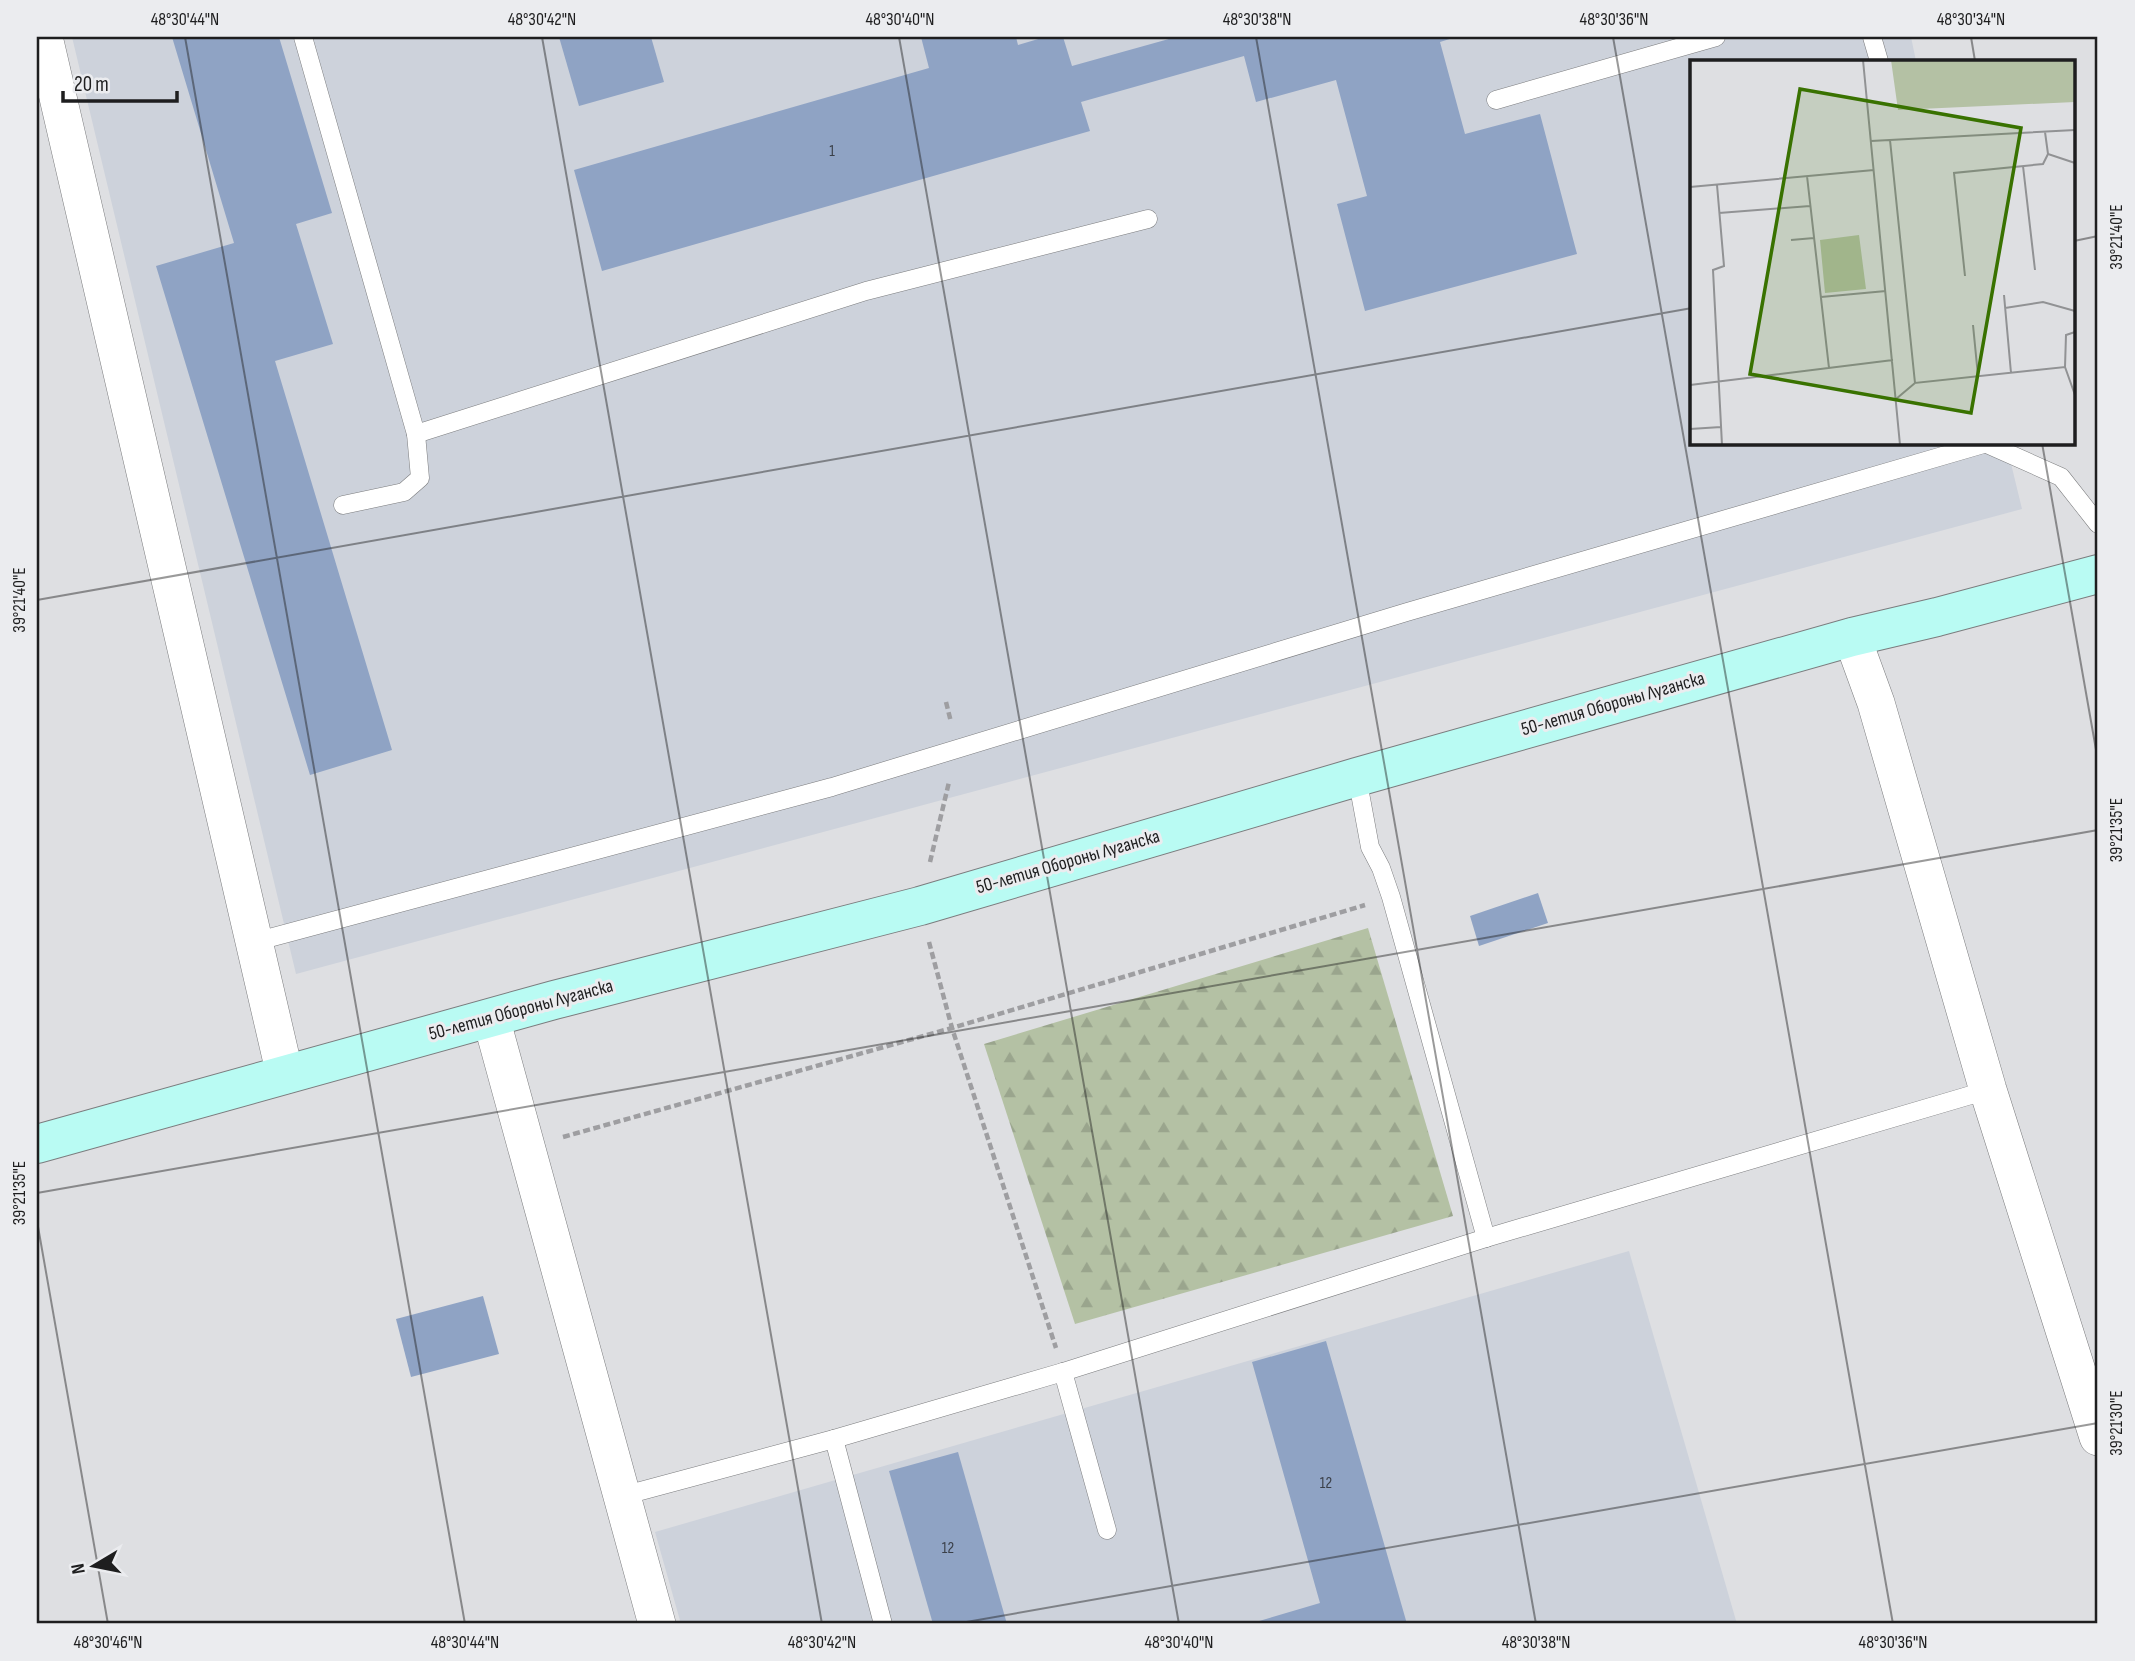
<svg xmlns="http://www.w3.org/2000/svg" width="2135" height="1661" viewBox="0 0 2135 1661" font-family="'Sofia Sans Condensed',sans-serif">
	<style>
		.built { fill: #cdd2db }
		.forest { fill: url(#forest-firs) }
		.building { fill: #8fa3c4 }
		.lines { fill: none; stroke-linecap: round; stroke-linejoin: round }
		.service-casing { stroke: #7b7c7e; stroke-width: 19 }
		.minor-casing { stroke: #7b7c7e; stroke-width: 38 }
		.secondary-casing { stroke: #7b7c7e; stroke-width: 40 }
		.path { stroke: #9e9ea1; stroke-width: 4.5; stroke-dasharray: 7 3.5; stroke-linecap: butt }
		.service { stroke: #fff; stroke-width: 18 }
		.minor { stroke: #fff; stroke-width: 37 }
		.secondary { stroke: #b9fbf3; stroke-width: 38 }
		.ticks { fill: none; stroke: #1e1e1f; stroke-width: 2; stroke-opacity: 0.45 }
		.labels { text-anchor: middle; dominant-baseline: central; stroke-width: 6; stroke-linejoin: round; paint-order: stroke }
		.number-label { font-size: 16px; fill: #3a3f48 }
		.street-label { font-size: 19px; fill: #1e1e1f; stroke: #ebecef }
		.inset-road { fill: none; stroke: #919294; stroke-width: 2 }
		.view { fill: #397200; fill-opacity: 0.15; stroke: #397200; stroke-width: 3.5 }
		.inset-edge { fill: none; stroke: #1e1e1f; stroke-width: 3.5 }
		.neatline { fill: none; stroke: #1e1e1f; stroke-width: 2.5 }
		.ticks-label { font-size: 18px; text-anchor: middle; fill: #1e1e1f }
	</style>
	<defs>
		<pattern id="forest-firs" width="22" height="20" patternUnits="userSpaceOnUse" patternTransform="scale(1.75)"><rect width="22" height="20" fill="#b4c1a4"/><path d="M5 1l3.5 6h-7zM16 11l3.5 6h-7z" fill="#9aa58d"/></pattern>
	</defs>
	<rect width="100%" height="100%" fill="#dedfe2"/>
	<g class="built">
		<path d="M72,37H1911L1916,61H1692V443H2006L2022,509L296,974Z"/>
		<path d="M1629,1251L1737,1624H681L655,1532Z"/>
	</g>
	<path class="forest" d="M1368,928L1453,1216L1075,1324L984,1044Z"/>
	<g class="building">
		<path d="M172,37H279L332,213L296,224L333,344L275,361L392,750L310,775L156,266L234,243Z"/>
		<path d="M559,37H651L664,82L579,106Z"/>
		<path d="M921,37H1016L1018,45L1045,37H1063L1072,66L1176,37H1456L1440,42L1465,134L1540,114L1577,254L1365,311L1337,204L1367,196L1336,80L1256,102L1244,56L1081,102L1090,131L602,271L574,170L929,68Z"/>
		<path d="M1538,893L1548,923L1479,946L1470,916Z"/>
		<path d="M483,1296L499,1354L411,1377L396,1319Z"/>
		<path d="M1326,1341L1407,1624H1249L1320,1603L1252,1362Z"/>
		<path d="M958,1452L1007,1624H933L889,1471Z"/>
	</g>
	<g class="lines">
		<defs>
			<g id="service">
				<path d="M303,37L416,434L866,291L1148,219"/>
				<path d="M1872,37L1879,61"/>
				<path d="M1496,100L1716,37"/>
				<path d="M1987,444L2061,477L2098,524"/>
				<path d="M343,505L404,492L420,478L416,434"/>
				<path d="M1357,777L1370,847L1381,868L1391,897L1486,1238"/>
				<path d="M254,942L832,787L1407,612L1987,443"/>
				<path d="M1063,1372L1107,1530"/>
				<path d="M834,1439L883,1624"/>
				<path d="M622,1496L834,1439L1063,1372L1486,1238L1988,1090"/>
			</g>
			<g id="minor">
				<path d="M44,37L285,1075"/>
				<path d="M1852,637L1876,703L1988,1090L2098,1437"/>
				<path d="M491,1018L657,1624"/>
			</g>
			<path id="secondary" d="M37,1144L554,1000L920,906L1357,777L1852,637L1937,617L2098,574"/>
		</defs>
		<use href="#service" class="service-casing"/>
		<use href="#minor" class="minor-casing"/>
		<use href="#secondary" class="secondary-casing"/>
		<g class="path">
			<path d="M946,702L951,722"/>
			<path d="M930,862L949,782"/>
			<path d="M929,942L952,1028L1056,1348"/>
			<path d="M563,1137L952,1028L1365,905"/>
		</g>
		<use href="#service" class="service"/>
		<use href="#minor" class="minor"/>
		<use href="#secondary" class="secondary"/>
	</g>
	<path class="ticks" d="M185,37L465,1624M542,37L822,1624M899,37L1179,1624M1256,37L1536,1624M1613,37L1893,1624M1971,37L1975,61M2074,241L2098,236M2042,443L2098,761M37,600L1692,308M37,1193L2098,830M37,1221L108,1624M955,1624L2098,1423"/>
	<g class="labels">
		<g class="number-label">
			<text x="832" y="151">1</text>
			<text x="1326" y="1483">12</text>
			<text x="948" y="1548">12</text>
		</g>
		<g class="street-label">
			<text transform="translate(1613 704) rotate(-16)">50-летия Обороны Луганска</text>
			<text transform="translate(1068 862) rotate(-16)">50-летия Обороны Луганска</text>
			<text transform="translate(521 1010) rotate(-15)">50-летия Обороны Луганска</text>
		</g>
	</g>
	<g transform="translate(1690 60)">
		<rect width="385" height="385" fill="#dedfe2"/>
		<path d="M201,0H385V42L208,50ZM169,175L176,229L135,233L130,180Z" fill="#b4c1a4"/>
		<path class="inset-road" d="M173,0L210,385M355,72L358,94L385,103M200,80L225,323L375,307L385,335M181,81L385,70M333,106L345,210M117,116L139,308M27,125L34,206L23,210L32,385M0,127L184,110M29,153L120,146M101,180L124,178M275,216L264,113L353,104L358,94M314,235L321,313M131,237L196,231M315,248L353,242L385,251M283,265L288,316M375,307L376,275L385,272M0,325L203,300M206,339L225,323M0,369L31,367"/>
		<path class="view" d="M110,29L331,68L281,353L60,314Z"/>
		<rect width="385" height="385" class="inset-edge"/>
	</g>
	<rect width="2135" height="1661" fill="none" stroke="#ebecef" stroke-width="77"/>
	<g transform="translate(94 1566) rotate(260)" stroke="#ebecef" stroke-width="5" paint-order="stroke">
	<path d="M0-5L12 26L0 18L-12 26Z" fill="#1e1e1f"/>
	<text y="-10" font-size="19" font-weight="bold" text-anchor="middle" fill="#1e1e1f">N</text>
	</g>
	<path d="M63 91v10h114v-10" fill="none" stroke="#1e1e1f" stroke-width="3.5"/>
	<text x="74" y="91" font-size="21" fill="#1e1e1f" stroke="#ebecef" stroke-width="5" paint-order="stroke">20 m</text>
	<rect x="38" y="38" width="2058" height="1584" class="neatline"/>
	<g class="ticks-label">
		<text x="185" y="25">48°30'44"N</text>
		<text x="542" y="25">48°30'42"N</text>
		<text x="900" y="25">48°30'40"N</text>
		<text x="1257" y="25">48°30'38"N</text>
		<text x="1614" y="25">48°30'36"N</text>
		<text x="1971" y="25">48°30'34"N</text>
		<text transform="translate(2116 237) rotate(-90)" y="6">39°21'40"E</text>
		<text transform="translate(19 600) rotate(-90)" y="6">39°21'40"E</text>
		<text transform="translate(2116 830) rotate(-90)" y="6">39°21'35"E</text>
		<text transform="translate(19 1193) rotate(-90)" y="6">39°21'35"E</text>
		<text transform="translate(2116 1423) rotate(-90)" y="6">39°21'30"E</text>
		<text x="108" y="1648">48°30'46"N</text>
		<text x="465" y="1648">48°30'44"N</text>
		<text x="822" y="1648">48°30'42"N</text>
		<text x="1179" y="1648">48°30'40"N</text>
		<text x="1536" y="1648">48°30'38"N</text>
		<text x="1893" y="1648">48°30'36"N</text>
	</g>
</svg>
